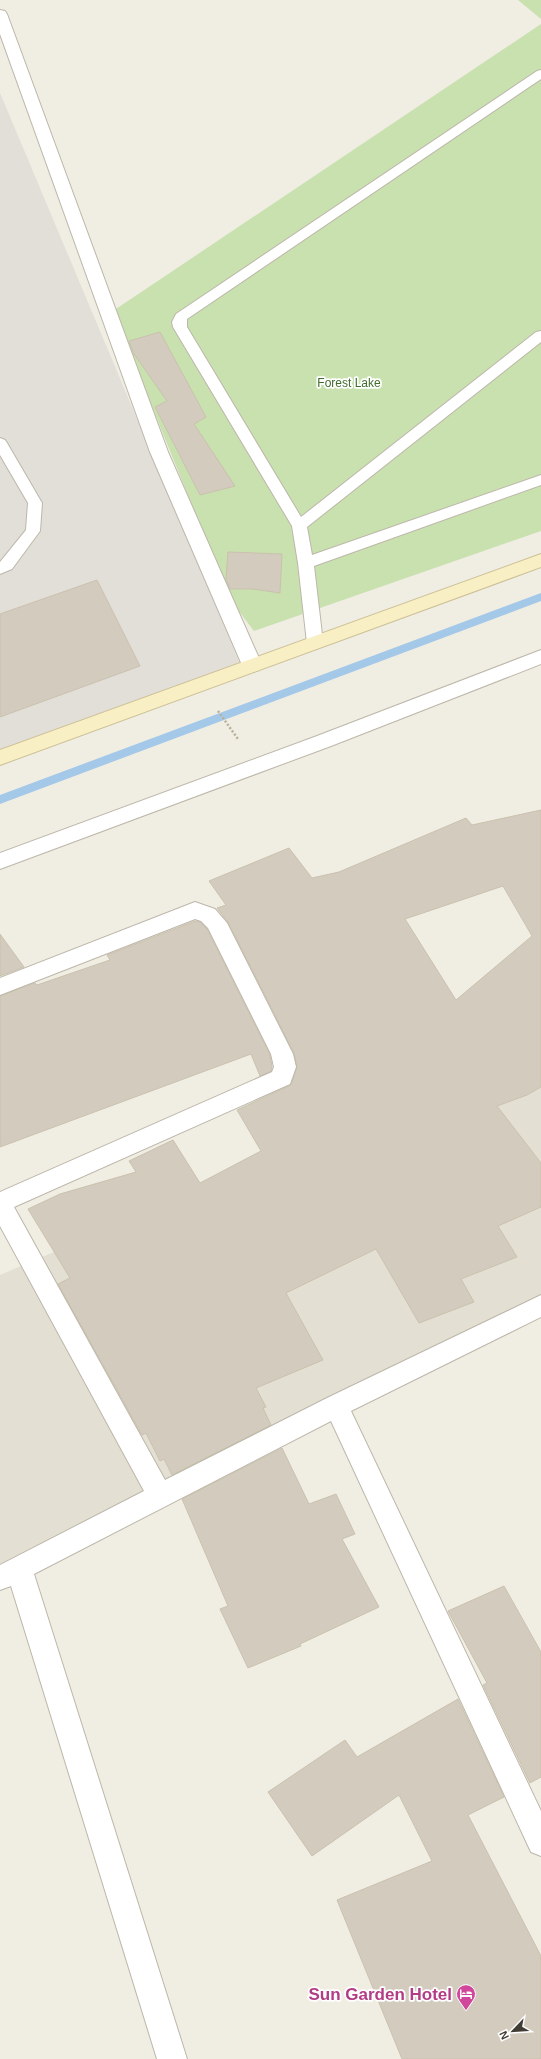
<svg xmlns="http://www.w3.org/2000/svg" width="541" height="2059" viewBox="0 0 541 2059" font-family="Helvetica,sans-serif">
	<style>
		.residential { fill: #e3dfd2 }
		.industrial { fill: #e2ded8 }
		.green { fill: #c8e1af }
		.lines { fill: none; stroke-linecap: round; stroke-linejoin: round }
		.stream { fill: #a4c8e8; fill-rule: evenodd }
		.building { fill: #d3cbbd; stroke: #cac1ae; fill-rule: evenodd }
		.lane-casing { stroke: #bdb7aa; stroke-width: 2 }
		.street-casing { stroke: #bdb7aa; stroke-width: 2 }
		.secondary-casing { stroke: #ccc096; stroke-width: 2 }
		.path { stroke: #bab099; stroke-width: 2.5; stroke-dasharray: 2 2; stroke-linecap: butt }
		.lane { fill: #fff; fill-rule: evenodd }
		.street { fill: #fff; fill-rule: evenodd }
		.secondary { fill: #f9efc4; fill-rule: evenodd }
		.labels { text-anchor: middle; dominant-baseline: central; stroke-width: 3.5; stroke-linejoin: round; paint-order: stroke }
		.far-park-label { font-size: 12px; fill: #426c2d; stroke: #fff }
		.near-hotel-label { font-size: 17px; font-weight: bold; fill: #b23c85; stroke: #fff; text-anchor: end }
	</style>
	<rect width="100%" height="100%" fill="#f0ede3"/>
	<path class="residential" d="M541,1044V1308L0,1569V1275Z"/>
	<path class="industrial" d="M0,93L242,669L0,759Z"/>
	<g class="green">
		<path d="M518,0H541V19Z"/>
		<path d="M541,24V531L254,631L222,589L216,564L113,311Z"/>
	</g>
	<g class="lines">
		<path class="stream" d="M541,593V601L0,804V795Z"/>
	</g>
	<g class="building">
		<path d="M160,332L206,417L194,424L235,486L200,495L155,407L167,401L134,354L129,341Z"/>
		<path d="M228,552L282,554L280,593L253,589H230L226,579Z"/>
		<path d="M97,580L140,666L0,717V614Z"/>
		<path d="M541,810V1087L527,1095L497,1106L541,1163V1207L498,1226L517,1257L461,1279L474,1302L419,1323L376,1249L286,1293L323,1360L256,1388L266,1407L263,1408L271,1425L172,1475L164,1459L160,1461L146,1433L142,1435L58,1284L70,1278L28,1209L60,1194L136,1172L129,1161L173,1140L200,1183L261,1151L237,1110L291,1085L297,1067L294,1053L228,922L217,908L226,905L209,881L289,848L312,878L339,872L466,818L472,825ZM503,886L532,936L456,1000L405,919Z"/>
		<path d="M195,921L200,922L207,929L270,1055L272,1067L271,1071L260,1076L251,1054L0,1147V996L35,983L37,985L110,960L107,955Z"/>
		<path d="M0,934L24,967L0,976Z"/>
		<path d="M282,1448L309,1504L336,1494L355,1534L342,1539L379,1607L300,1644L301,1646L248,1668L220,1609L228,1606L182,1499Z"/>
		<path d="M504,1586L541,1652V1777L530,1783L483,1685L487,1683L448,1611Z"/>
		<path d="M458,1699L504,1797L468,1815L541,1956V2059H402L337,1900L432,1861L399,1795L312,1856L268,1792L345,1740L357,1757Z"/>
	</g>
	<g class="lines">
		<defs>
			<g id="lane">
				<path d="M541,70V79L187,319V327L301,517L536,332L541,331V342L307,527L312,555L541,475V485L314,566L323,643L321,647L315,648L309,647L307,643L298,563L292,526L173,327L172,322L176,314L537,71Z"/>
				<path d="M0,438L5,440L7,443L42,503L40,531L12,569L0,574V562L26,530L28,503L0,455Z"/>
			</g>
			<g id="street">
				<path d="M0,10L5,11L7,14L168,452L262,665L259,670L252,672L245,670L242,665L150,452L0,34Z"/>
				<path d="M541,650V664L331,746L0,869V853L317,736Z"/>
				<path d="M195,902L215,909L227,923L293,1054L296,1067L290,1084L14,1207L165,1480L327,1398L541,1295V1317L351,1411L541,1811V1856L531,1852L331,1421L34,1574L187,2059H157L11,1586L0,1590V1565L144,1491L0,1226V1192L272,1072L274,1067L271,1054L208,928L201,921L195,919L0,995V978Z"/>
			</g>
			<path id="secondary" d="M541,554V567L0,765V750Z"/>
		</defs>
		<use href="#lane" class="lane-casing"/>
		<use href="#street" class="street-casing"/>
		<use href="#secondary" class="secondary-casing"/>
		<path class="path" d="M218,711L238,739"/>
		<use href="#lane" class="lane"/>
		<use href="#street" class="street"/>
		<use href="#secondary" class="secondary"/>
	</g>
	<defs>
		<symbol id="hotel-pin" viewBox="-11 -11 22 30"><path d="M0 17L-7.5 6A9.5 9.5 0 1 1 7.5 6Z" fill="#d1479c" stroke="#fff"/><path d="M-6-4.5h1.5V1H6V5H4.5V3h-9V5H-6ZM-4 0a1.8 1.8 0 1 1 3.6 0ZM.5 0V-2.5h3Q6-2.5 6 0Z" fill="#fff"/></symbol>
	</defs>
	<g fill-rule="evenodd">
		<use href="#hotel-pin" x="455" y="1983" width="22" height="30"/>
	</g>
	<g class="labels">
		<g class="far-park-label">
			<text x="349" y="383">Forest Lake</text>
		</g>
		<g class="near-hotel-label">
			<text x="452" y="1994">Sun Garden Hotel</text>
		</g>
	</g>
	<g transform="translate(513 2031) rotate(245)" stroke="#ffffff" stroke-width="3" paint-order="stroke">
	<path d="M0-3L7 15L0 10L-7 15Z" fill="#413c34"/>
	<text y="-6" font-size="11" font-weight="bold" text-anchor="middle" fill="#413c34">N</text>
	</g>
</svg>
